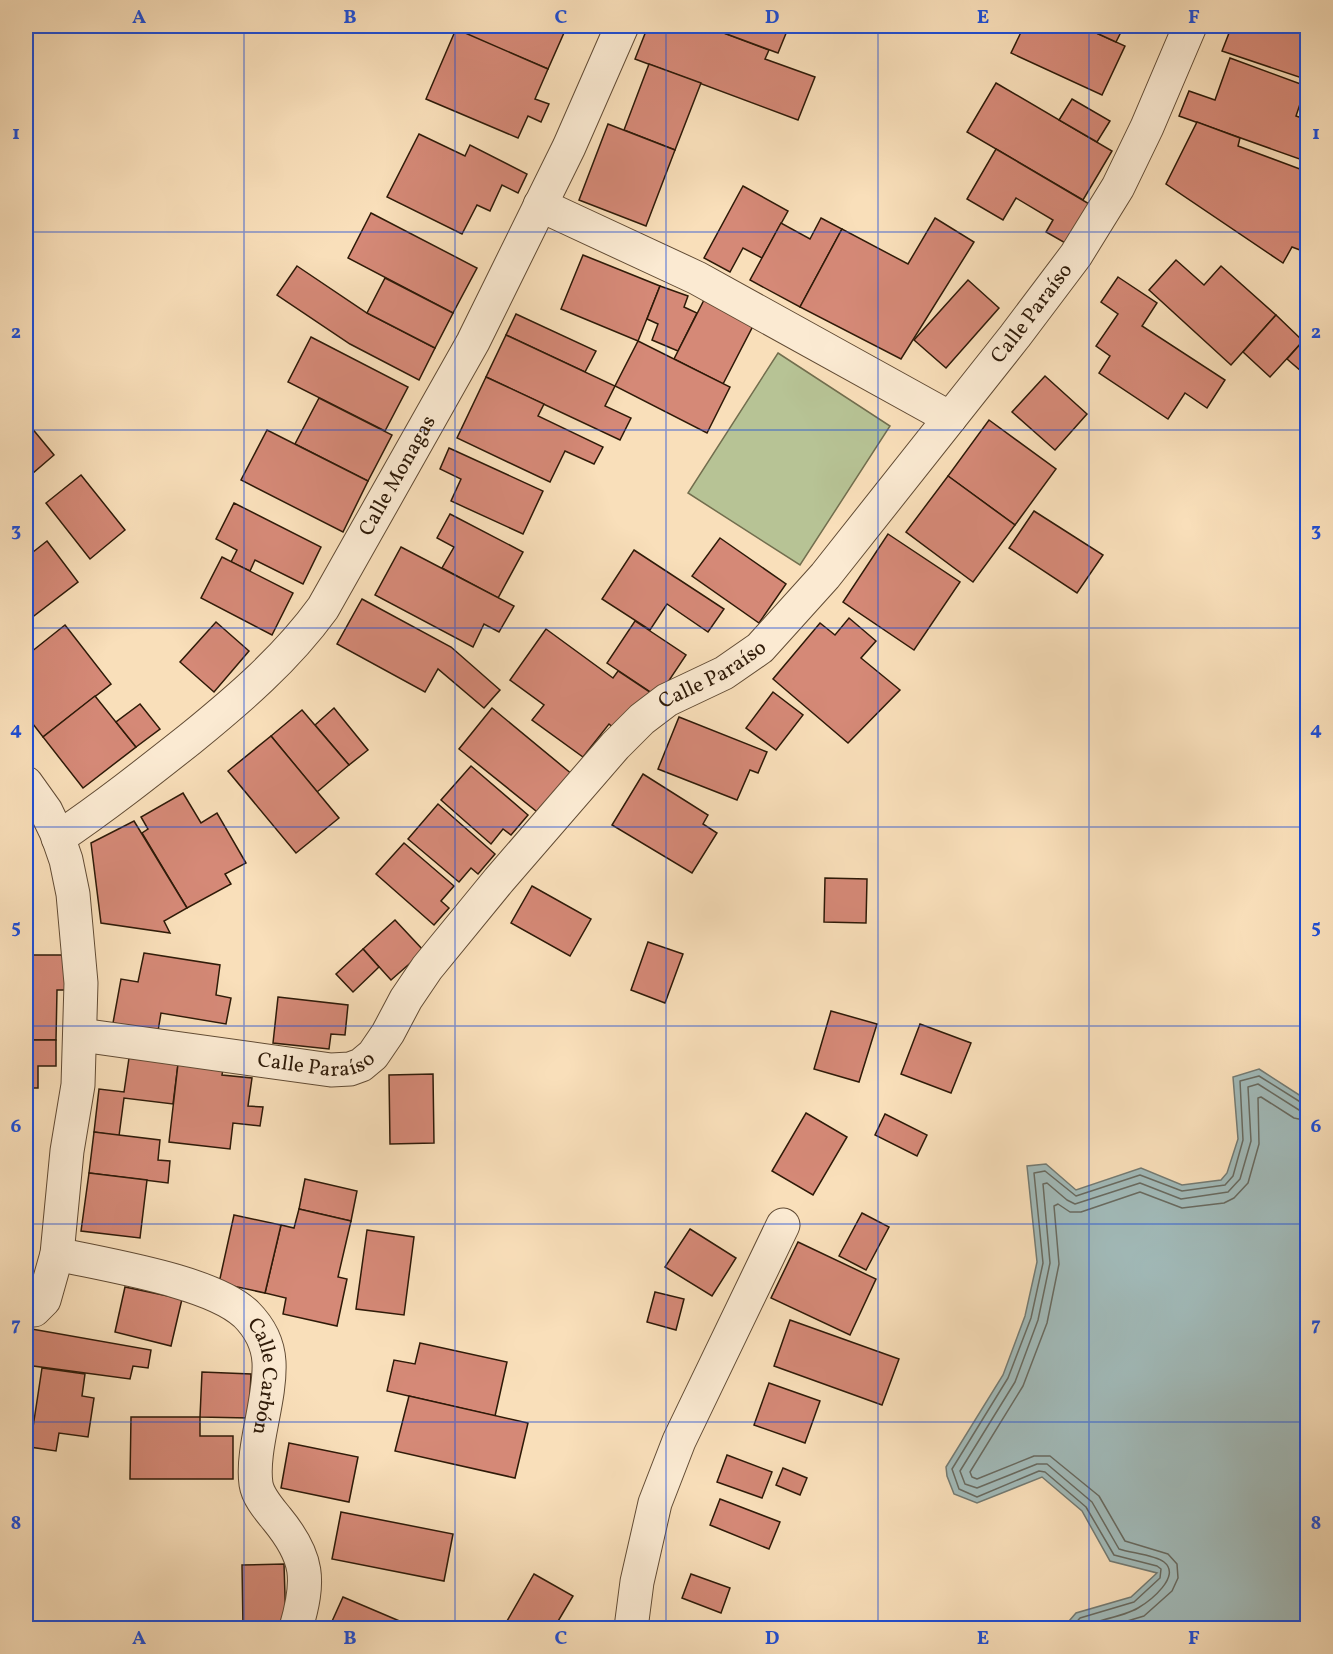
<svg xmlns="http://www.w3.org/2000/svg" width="1333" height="1654" viewBox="0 0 1333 1654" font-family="Vollkorn,serif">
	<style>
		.green { fill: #b7c395; stroke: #726e4e; stroke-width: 1.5 }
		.water { fill: #a1bab9; stroke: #737a72; stroke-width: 1.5 }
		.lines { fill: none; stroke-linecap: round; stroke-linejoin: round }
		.shore { stroke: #686a60; stroke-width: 1.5 }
		.building { fill: #d58977; stroke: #2e1a08; stroke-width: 1.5 }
		.street-casing { stroke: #614b34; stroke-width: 35 }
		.street { stroke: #fbead2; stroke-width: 33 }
		.grid { fill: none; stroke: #1d4ed8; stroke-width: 1.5; stroke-opacity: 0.55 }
		.labels { text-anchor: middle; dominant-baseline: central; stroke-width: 4.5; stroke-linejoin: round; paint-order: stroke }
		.street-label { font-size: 21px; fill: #2e1a08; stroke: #fbead2 }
		.neatline { fill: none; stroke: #1d4ed8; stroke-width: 2 }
		.grid-label { font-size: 20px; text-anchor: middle; font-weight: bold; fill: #1d4ed8 }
	</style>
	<rect width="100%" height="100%" fill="#f9dfba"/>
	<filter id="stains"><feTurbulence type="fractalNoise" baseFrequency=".00333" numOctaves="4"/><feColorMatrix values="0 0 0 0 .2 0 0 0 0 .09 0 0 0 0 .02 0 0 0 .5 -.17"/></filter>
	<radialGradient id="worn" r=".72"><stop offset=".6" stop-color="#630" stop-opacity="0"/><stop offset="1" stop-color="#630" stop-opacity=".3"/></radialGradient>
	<path class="green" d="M778,353L890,426L800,565L688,493Z"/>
	<path class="water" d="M1259,1069L1307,1100V1628H1063L1076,1613L1131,1597L1157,1573L1110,1561L1082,1511L1042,1477L977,1503L954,1494L947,1476L946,1467L1003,1375L1025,1316L1037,1262L1027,1166L1046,1164L1076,1190L1141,1168L1182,1185L1221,1180L1227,1173L1238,1139L1233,1077Z"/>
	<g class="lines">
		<g class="shore">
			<path d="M1071,1628L1080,1618L1134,1602L1160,1578L1161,1569L1157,1566L1114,1555L1086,1507L1045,1472L1039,1471L977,1497L959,1489L952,1469L1008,1378L1031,1318L1043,1263L1034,1173L1045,1171L1076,1196L1140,1175L1182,1191L1225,1185L1233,1176L1243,1140L1240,1081L1259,1076L1302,1103L1308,1104"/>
			<path d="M1081,1628L1084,1625C1100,1620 1125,1616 1138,1608C1150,1601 1182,1576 1164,1562C1155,1555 1131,1553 1119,1549L1092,1502L1047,1464H1037L977,1488L965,1484L960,1471L1015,1382L1038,1320L1050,1263L1043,1184L1047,1183L1067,1200L1075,1204L1140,1183L1181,1199L1228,1192L1240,1179L1251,1141L1248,1087L1258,1084L1299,1110L1308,1112"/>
			<path d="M1104,1628L1144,1616L1172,1591L1178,1578L1177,1564L1168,1554L1125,1541L1099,1496L1050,1456H1034L977,1479L972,1477L970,1472L1023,1386L1047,1323L1059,1264L1054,1206L1058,1204L1070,1212H1081L1140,1192L1182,1208L1224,1203L1234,1198L1248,1183L1259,1144L1258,1098L1261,1097L1294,1118L1308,1121"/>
		</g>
	</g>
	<g class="building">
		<path d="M446,26H567L548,69Z"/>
		<path d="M648,26H705L769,50L765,59L815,77L798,120L635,59Z"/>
		<path d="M705,26H789L778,53Z"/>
		<path d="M849,26H870L868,32Z"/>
		<path d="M1024,26H1081L1125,46L1102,95L1011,53Z"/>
		<path d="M1081,26H1124L1116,42Z"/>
		<path d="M1242,26H1301L1308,28V80L1222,51L1231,28L1240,31Z"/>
		<path d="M456,29L548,69L535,99L549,104L541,122L528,116L518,138L426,99Z"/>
		<path d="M1230,58L1306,86L1296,116L1308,120V162L1179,116L1189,91L1215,100Z"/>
		<path d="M649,64L701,83L675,150L624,130Z"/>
		<path d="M996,83L1112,151L1083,200L967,132Z"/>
		<path d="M1072,99L1110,121L1097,142L1059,120Z"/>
		<path d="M1197,122L1240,138L1238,146L1308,172V222L1302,220L1300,226L1308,229V232L1300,250L1292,247L1283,263L1166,184Z"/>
		<path d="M608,124L675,150L646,226L579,200Z"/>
		<path d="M419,134L465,156L470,145L527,174L518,193L502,185L490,211L477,205L462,234L387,197Z"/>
		<path d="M996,149L1091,205L1067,244L1046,232L1053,220L1016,198L1003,220L967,199Z"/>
		<path d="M743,186L788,211L762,258L743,248L730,272L704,258Z"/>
		<path d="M371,213L477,268L453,313L348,258Z"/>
		<path d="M821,218L842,229L800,307L750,280L781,223L810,239Z"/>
		<path d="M935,218L974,242L901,359L800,307L842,229L908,264Z"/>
		<path d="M583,255L660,286L638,341L561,309Z"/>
		<path d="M1176,260L1204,285L1221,266L1276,315L1231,365L1149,290Z"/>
		<path d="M297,266L367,313L435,348L419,380L350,344L277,295Z"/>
		<path d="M1118,277L1157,303L1142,326L1225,380L1207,408L1185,393L1168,419L1099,373L1110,356L1096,346L1118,314L1101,302Z"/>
		<path d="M385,278L453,313L435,348L367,313Z"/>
		<path d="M968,280L999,308L946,368L914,340Z"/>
		<path d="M660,286L688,296L684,307L697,313L678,351L652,340L658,324L647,319Z"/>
		<path d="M704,300L754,324L723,384L674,359Z"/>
		<path d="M516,314L596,351L585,372L506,335Z"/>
		<path d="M1276,315L1303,341L1270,377L1243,352Z"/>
		<path d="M506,335L615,386L605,406L631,418L620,440L486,377Z"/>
		<path d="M311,337L408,387L385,431L288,382Z"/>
		<path d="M638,341L730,387L707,433L615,386Z"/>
		<path d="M1303,341L1308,345V377L1287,359Z"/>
		<path d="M1045,376L1087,414L1055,450L1012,412Z"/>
		<path d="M486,377L544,404L538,416L603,447L594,464L565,451L550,482L457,438Z"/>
		<path d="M319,398L392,435L368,481L295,444Z"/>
		<path d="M989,420L1056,469L1015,525L948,476Z"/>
		<path d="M26,421L54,455L26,479Z"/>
		<path d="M267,430L368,481L343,532L241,480Z"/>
		<path d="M449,448L543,491L523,534L451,501L461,479L440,469Z"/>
		<path d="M81,475L125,530L90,559L46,503Z"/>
		<path d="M948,476L1015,525L973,582L906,532Z"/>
		<path d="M234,503L321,547L303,584L255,560L250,571L231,562L237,550L216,539Z"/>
		<path d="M1034,511L1103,555L1077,593L1009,548Z"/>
		<path d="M450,514L523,552L498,598L442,568L454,547L437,538Z"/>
		<path d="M888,534L960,582L914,650L843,602Z"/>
		<path d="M720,538L786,584L759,623L692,576Z"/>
		<path d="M47,541L78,582L26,622V553L28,556Z"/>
		<path d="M401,547L514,606L499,632L484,624L473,647L375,595Z"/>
		<path d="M634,550L724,609L708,632L667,604L650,630L602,599Z"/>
		<path d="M222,557L293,593L272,635L201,598Z"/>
		<path d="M362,599L451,647L500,690L484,708L438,669L425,692L337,644Z"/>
		<path d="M849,618L876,641L861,658L900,690L848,743L773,679L820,623L835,635Z"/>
		<path d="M635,621L686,655L658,697L607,663Z"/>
		<path d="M216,622L249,651L214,692L180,662Z"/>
		<path d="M65,625L111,684L43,737L26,715V656Z"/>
		<path d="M546,629L613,678L618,671L651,693L620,733L609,724L583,757L532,720L544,705L510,680Z"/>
		<path d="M773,692L803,715L776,750L746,728Z"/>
		<path d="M95,696L136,747L83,788L43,737Z"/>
		<path d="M140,704L160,729L136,747L116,722Z"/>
		<path d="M334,708L368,750L349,765L315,725Z"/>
		<path d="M492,708L573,775L541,815L459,749Z"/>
		<path d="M302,710L349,765L317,792L271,736Z"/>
		<path d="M679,717L767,752L758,773L750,770L737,800L658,769Z"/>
		<path d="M271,736L339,818L296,853L228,771Z"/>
		<path d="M471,766L528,815L511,835L503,829L491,844L441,800Z"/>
		<path d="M643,774L708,815L703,824L717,833L692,873L612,825Z"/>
		<path d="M183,793L201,823L217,813L246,863L225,874L231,884L187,908L142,833L148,829L141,817Z"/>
		<path d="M438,804L495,854L478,874L471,868L459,882L408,839Z"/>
		<path d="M134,821L187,908L164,921L170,933L101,923L91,843Z"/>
		<path d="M404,843L454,886L441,901L449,908L434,925L376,874Z"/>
		<path d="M825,878L867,879L866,923L824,922Z"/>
		<path d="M532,886L591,919L570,956L511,923Z"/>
		<path d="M26,895H29L30,923H26Z"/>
		<path d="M395,920L424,951L391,980L363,949Z"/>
		<path d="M648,942L683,954L665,1003L631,990Z"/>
		<path d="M363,949L379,967L353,992L336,974Z"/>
		<path d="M144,953L220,965L216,995L231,998L226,1024L161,1013L158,1031L113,1023L121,979L138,982Z"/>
		<path d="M26,955H67L66,990H57L56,1040H26Z"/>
		<path d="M278,997L348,1005L345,1035L331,1034L329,1049L273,1043Z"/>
		<path d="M831,1011L877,1024L859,1082L814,1069Z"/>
		<path d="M920,1024L971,1043L951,1093L901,1074Z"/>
		<path d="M26,1040H56V1066H38V1088H26Z"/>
		<path d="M129,1058L178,1064L173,1104L124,1098L119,1136L94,1132L99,1089L124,1092Z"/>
		<path d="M178,1064L223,1069L222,1075L252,1078L248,1106L263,1107L260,1126L233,1123L230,1149L169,1142Z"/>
		<path d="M433,1074L434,1143L390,1144L389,1075Z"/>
		<path d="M806,1113L847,1137L813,1195L772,1171Z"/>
		<path d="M885,1114L927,1135L917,1156L875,1135Z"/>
		<path d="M94,1132L160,1140L158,1160L170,1161L168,1183L89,1173Z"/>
		<path d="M89,1173L147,1180L140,1238L81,1231Z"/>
		<path d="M305,1179L357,1191L351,1221L299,1209Z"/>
		<path d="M299,1209L351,1221L338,1277L347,1279L337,1326L283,1314L286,1298L265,1293L281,1225L294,1228Z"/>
		<path d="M862,1213L889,1227L866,1270L839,1256Z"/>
		<path d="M234,1215L281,1225L265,1293L219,1283Z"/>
		<path d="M690,1229L736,1258L712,1296L665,1267Z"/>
		<path d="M367,1230L414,1237L404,1315L356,1309Z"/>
		<path d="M798,1242L876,1279L850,1335L771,1298Z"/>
		<path d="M26,1249H31L29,1274H26Z"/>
		<path d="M125,1287L182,1299L171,1346L115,1332Z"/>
		<path d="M655,1292L684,1299L676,1330L647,1322Z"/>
		<path d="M790,1320L899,1359L882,1405L774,1366Z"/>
		<path d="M26,1328L151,1350L148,1368L133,1366L130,1379L26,1365Z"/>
		<path d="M420,1343L507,1362L495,1416L387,1391L394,1360L415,1364Z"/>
		<path d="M42,1368L85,1374L82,1396L94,1398L88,1437L59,1433L56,1451L30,1447Z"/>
		<path d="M202,1372L251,1374L249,1418L200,1417Z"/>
		<path d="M769,1383L820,1401L805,1443L754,1425Z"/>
		<path d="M409,1396L528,1423L515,1478L395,1451Z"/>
		<path d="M131,1417H200V1436H233V1479H130Z"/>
		<path d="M289,1443L358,1457L349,1502L281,1488Z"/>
		<path d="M727,1455L772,1472L762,1498L717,1482Z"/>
		<path d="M783,1468L807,1478L800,1495L776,1485Z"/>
		<path d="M720,1499L780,1522L769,1549L710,1525Z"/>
		<path d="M341,1512L453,1534L444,1581L332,1559Z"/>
		<path d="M284,1564L286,1628H243L242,1565Z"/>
		<path d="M534,1574L573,1596L554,1628H503Z"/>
		<path d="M691,1574L730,1588L721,1613L682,1598Z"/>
		<path d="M343,1597L416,1628H329Z"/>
	</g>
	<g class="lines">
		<defs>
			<g id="street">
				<path d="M540,205L697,278L950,418"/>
				<path d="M26,783L46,811L57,834L66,860L73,894L81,983L78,1085L67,1151L57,1254L44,1300L34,1310H26"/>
				<path id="s1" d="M58,838C104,807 147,773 190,739C239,699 286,659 323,608L473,342L569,147L622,26"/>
				<path id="s2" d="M81,1035L331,1070L350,1069L361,1065L373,1055L388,1033L406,999L427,968L499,880L615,746L642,719L667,700L724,673L760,648L825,576L1015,336L1076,255L1118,187L1147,127L1190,26"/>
				<path id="s3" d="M57,1254C105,1265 211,1281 246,1314C259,1327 268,1344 269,1362C271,1400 251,1449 256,1484C258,1497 269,1509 277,1519C309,1558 310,1580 296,1628"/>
				<path d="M631,1628L637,1582L655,1503L679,1441L783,1225"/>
			</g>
		</defs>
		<use href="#street" class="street-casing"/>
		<use href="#street" class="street"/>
	</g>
	<path class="grid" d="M244,26V1628M455,26V1628M666,26V1628M878,26V1628M1089,26V1628M26,232H1308M26,430H1308M26,628H1308M26,827H1308M26,1026H1308M26,1224H1308M26,1422H1308"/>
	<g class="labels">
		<g class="street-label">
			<text stroke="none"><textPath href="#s2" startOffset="1300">Calle Paraíso</textPath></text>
			<text stroke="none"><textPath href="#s1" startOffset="504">Calle Monagas</textPath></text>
			<text stroke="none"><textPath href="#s2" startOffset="814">Calle Paraíso</textPath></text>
			<text stroke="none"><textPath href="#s2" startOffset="238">Calle Paraíso</textPath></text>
			<text stroke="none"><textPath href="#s3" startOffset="268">Calle Carbón</textPath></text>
		</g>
	</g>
	<rect width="1333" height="1654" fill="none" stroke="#f9dfba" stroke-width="66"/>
	<rect x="33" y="33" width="1267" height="1588" class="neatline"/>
	<g class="grid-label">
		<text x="139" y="23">A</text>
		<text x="350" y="23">B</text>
		<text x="561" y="23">C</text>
		<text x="772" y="23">D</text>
		<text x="983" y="23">E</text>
		<text x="1194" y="23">F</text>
		<text x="16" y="139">1</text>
		<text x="1316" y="139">1</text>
		<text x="16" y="338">2</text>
		<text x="1316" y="338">2</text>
		<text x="16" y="536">3</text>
		<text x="1316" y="536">3</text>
		<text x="16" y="735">4</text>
		<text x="1316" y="735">4</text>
		<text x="16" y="933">5</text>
		<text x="1316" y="933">5</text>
		<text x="16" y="1132">6</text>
		<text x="1316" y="1132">6</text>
		<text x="16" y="1330">7</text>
		<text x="1316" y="1330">7</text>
		<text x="16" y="1529">8</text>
		<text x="1316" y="1529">8</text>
		<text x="139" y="1644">A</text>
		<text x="350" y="1644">B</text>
		<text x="561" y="1644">C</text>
		<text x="772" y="1644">D</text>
		<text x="983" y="1644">E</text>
		<text x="1194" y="1644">F</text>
	</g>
	<rect width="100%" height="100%" filter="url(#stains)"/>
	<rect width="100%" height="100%" fill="url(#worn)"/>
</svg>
